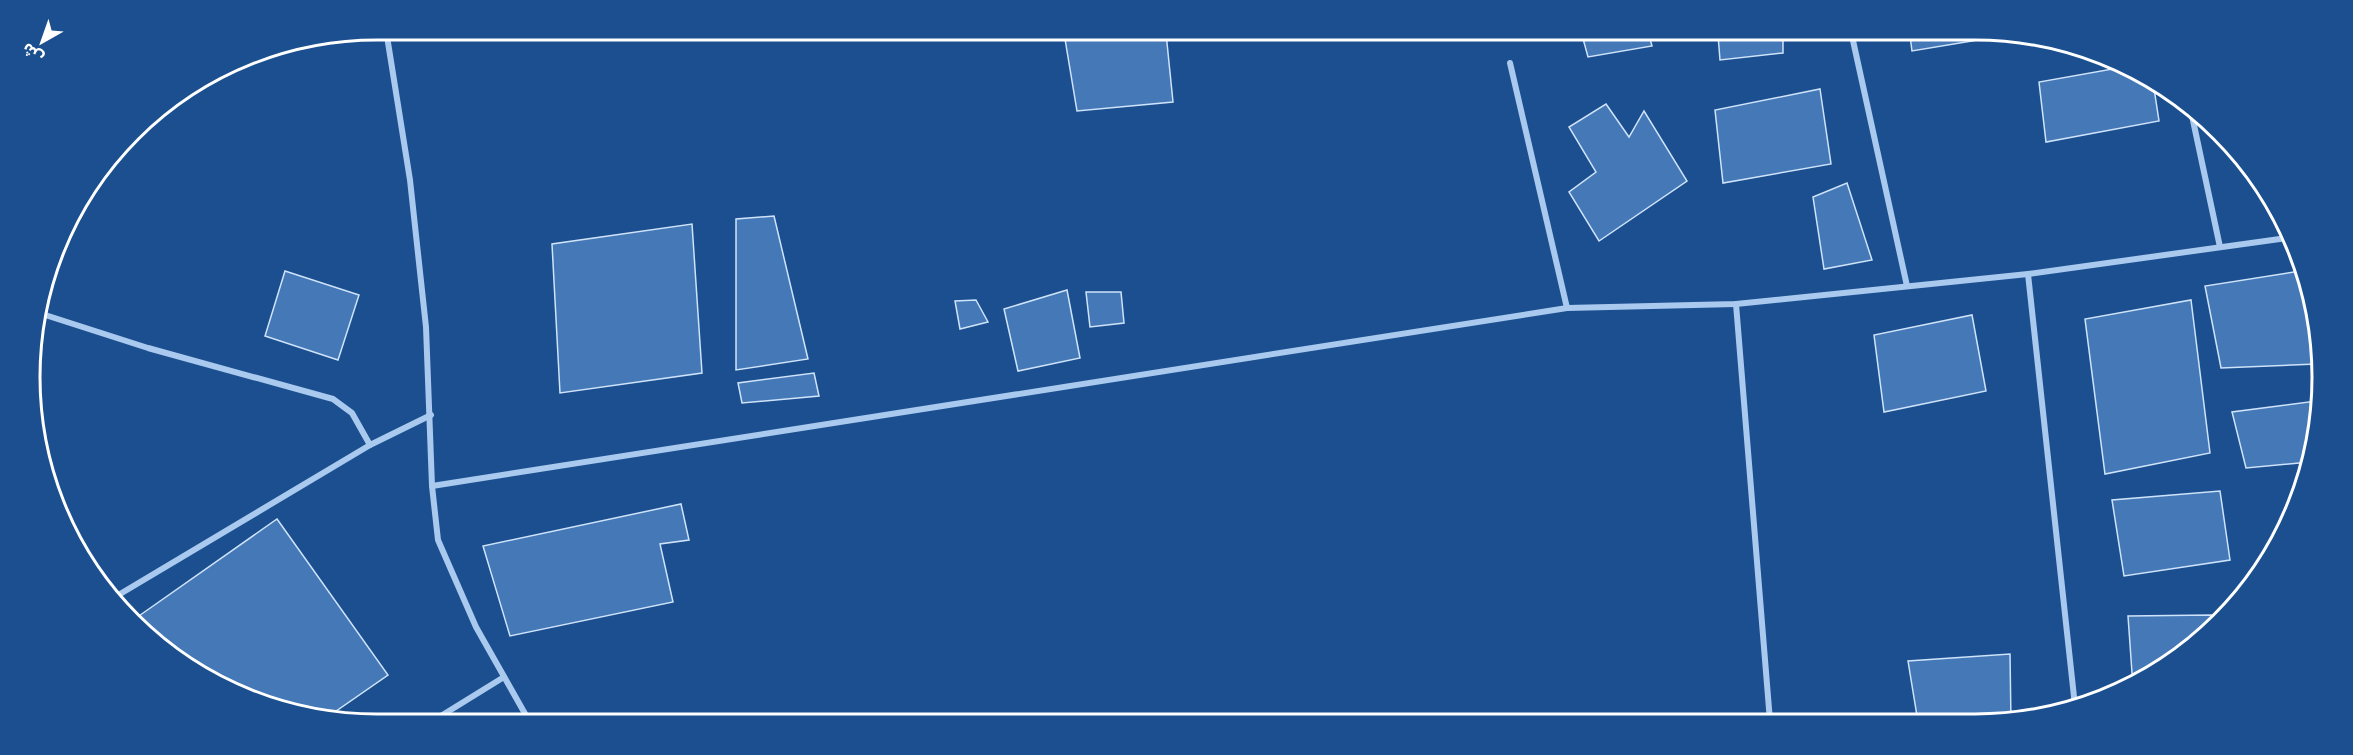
<svg xmlns="http://www.w3.org/2000/svg" width="2353" height="755" viewBox="0 0 2353 755" font-family="Figtree,'Noto Sans Arabic',sans-serif">
	<style>
		.building { fill: #4478b7; stroke: #cfe3fa; stroke-width: 1.5 }
		.lines { fill: none; stroke-linecap: round; stroke-linejoin: round }
		.minor { stroke: #a9c9ee; stroke-width: 6 }
		.rim { fill: none; stroke: #fff; stroke-width: 3 }
	</style>
	<rect width="100%" height="100%" fill="#1b4f8f"/>
	<g class="building">
		<path d="M1064,33H1166L1173,102L1077,111Z"/>
		<path d="M1582,35H1649L1652,46L1588,57Z"/>
		<path d="M1718,35L1783,36V53L1720,60Z"/>
		<path d="M1910,36L1996,37L1912,51Z"/>
		<path d="M2118,68L2153,82L2159,121L2046,142L2039,82Z"/>
		<path d="M1820,89L1831,164L1723,183L1715,110Z"/>
		<path d="M1606,104L1629,137L1644,111L1687,181L1599,241L1569,192L1596,172L1569,127Z"/>
		<path d="M1847,183L1872,260L1824,269L1813,197Z"/>
		<path d="M774,216L808,359L736,370V219Z"/>
		<path d="M692,224L702,373L560,393L552,244Z"/>
		<path d="M285,271L359,295L338,360L265,336Z"/>
		<path d="M2300,271L2316,310V364L2221,368L2205,286Z"/>
		<path d="M1067,290L1080,358L1018,371L1004,309Z"/>
		<path d="M1086,292H1121L1124,323L1090,327Z"/>
		<path d="M976,300L988,322L960,329L955,301Z"/>
		<path d="M2191,300L2210,453L2105,474L2085,319Z"/>
		<path d="M1972,315L1986,391L1884,412L1874,335Z"/>
		<path d="M814,373L819,396L742,403L738,383Z"/>
		<path d="M2316,401V446L2310,462L2246,468L2232,412Z"/>
		<path d="M2220,491L2230,560L2124,576L2112,500Z"/>
		<path d="M681,504L689,540L660,544L673,602L510,636L483,546Z"/>
		<path d="M277,519L388,675L326,718H309L184,666L136,618Z"/>
		<path d="M2212,615V629L2205,639L2133,687L2128,616Z"/>
		<path d="M2010,654L2011,722H1918L1908,661Z"/>
	</g>
	<g class="lines">
		<g class="minor">
			<path d="M386,30L410,180L426,327L432,486L438,540L476,627L528,719"/>
			<path d="M1852,36L1907,286"/>
			<path d="M1510,63L1567,308"/>
			<path d="M2191,111L2220,247"/>
			<path d="M2028,274L2075,706"/>
			<path d="M1736,304L1770,721"/>
			<path d="M39,313L148,348L333,399L352,413L370,445"/>
			<path d="M432,486L1567,308L1736,304L2028,274L2287,238"/>
			<path d="M115,597L370,445L431,415"/>
			<path d="M436,719L504,677"/>
		</g>
	</g>
	<path d="M0 0H2353V755H0ZM377 40H1975A337 337 0 0 1 2312 377V377A337 337 0 0 1 1975 714H377A337 337 0 0 1 40 377V377A337 337 0 0 1 377 40Z" fill="#1b4f8f" fill-rule="evenodd"/>
	<path class="rim" d="M377 40H1975A337 337 0 0 1 2312 377V377A337 337 0 0 1 1975 714H377A337 337 0 0 1 40 377V377A337 337 0 0 1 377 40Z"/>
	<g transform="translate(42 42) rotate(220)" stroke="#1b4f8f" stroke-width="4.5" paint-order="stroke">
	<path d="M0-4.5L10 22L0 15L-10 22Z" fill="#ffffff"/>
	<text y="-9" font-size="16" font-weight="bold" text-anchor="middle" fill="#ffffff">ش</text>
	</g>
</svg>
